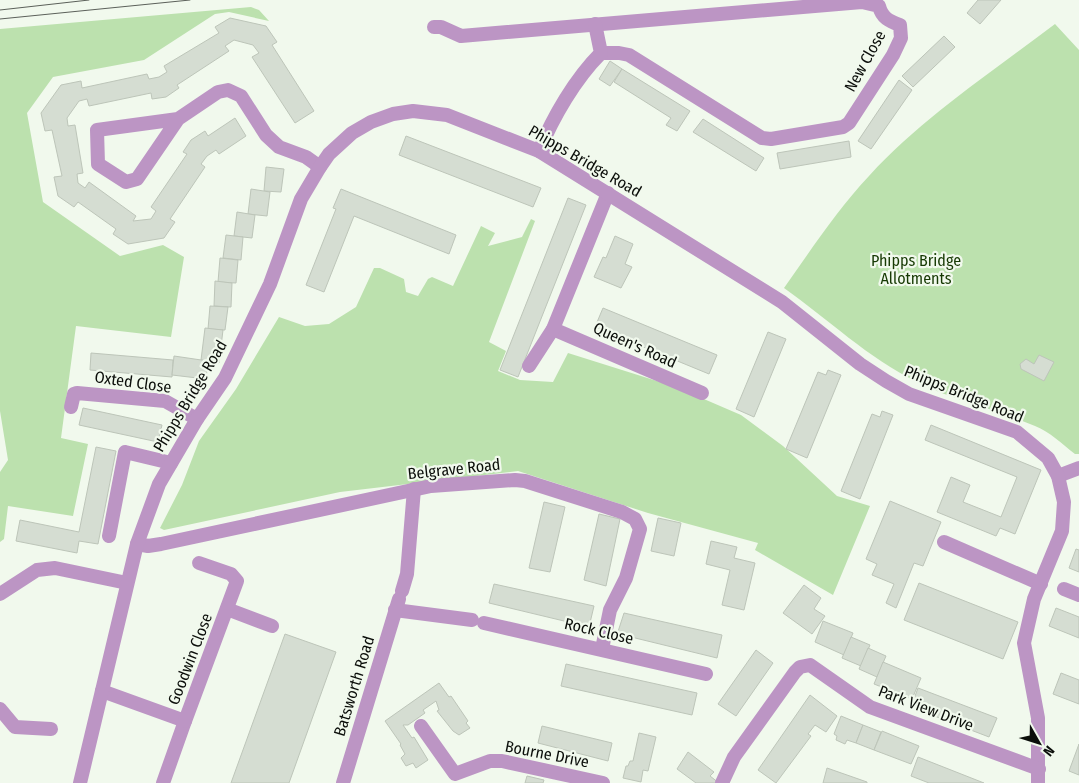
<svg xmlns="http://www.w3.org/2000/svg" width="1079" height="783" viewBox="0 0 1079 783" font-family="'Fira Sans Condensed',sans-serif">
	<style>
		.green { fill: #bce1ae }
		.building { fill: #d5ddd2; stroke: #bdc5b9 }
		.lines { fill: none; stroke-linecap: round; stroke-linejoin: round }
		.minor { stroke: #bc95c4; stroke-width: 14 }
		.tram { stroke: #5b6059; stroke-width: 1 }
		.labels { text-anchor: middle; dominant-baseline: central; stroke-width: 4.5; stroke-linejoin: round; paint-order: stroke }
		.street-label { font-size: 16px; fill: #0b0e0a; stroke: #f1f9ed }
		.park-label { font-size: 16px; fill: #173a04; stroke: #f1f9ed }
	</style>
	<rect width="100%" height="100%" fill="#f1f9ed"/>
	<g class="green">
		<path d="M251,7L259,10L269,21L229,12L215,14L144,60L53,77L27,113L43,202L120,256L163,245L184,257L171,337L76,326L61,438L88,444L73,516L8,506L4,539L0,542V472L8,460L0,411V29Z"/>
		<path d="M1055,24L1079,50V454H1075C1062,444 1050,432 1035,426C996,409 955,401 917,382C868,358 828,319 784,288C811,250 837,210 869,176C923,117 992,72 1055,24Z"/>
		<path d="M531,219L535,221L489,342L506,351L498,371L520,380L553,382L568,353L676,387L741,415L783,446L837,496L870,506L833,595L755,550L758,543L648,513L518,471L340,492L164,530L160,528L182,485L199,441L236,389L279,317L305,326L329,324L356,307L374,268H380L404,279L406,292L418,296L428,279L432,277L453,286L481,226L495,233L488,246L522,237Z"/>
	</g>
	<g class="building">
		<path d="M978,0H1001L980,24L967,13Z"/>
		<path d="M230,18L266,26L277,42L272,45L314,111L295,123L252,57L259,53L253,45L234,40L225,46L229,51L177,85L179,88L166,97L152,99L151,93L89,106L87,99L79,101L67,118L68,126L75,125L83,173L77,174L78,183L85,188L89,182L136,216L133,221L151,219L156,211L151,207L187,154L183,152L191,140L205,131L208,136L235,118L246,136L219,154L216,150L207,156L201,164L205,167L170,219L175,222L164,238L128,244L113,234L116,229L78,202L74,207L58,196L54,177L62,176L52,130L45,131L41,113L61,85L81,81L82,88L147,74L149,79L159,77L167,72L164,66L219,33L215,27Z"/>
		<path d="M944,36L955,47L913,87L902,76Z"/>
		<path d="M610,61L622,69L610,86L599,79Z"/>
		<path d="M622,69L690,111L677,131L666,125L671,118L614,82Z"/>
		<path d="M899,80L912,90L871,149L858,141Z"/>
		<path d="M703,119L764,158L756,171L693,132Z"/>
		<path d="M406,136L541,188L533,207L399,155Z"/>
		<path d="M849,141L851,157L780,169L777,153Z"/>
		<path d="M266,167L284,169L281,192L264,191Z"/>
		<path d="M251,189L270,192L267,216L248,214Z"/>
		<path d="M341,189L456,235L449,254L354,216L324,292L306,285L336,209L333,208Z"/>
		<path d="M568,198L586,205L518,377L500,370Z"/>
		<path d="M237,212L255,215L252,238L234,236Z"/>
		<path d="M226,235L243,237L241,260L223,258Z"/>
		<path d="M615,236L633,244L625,264L632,267L621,288L594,277L603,257L606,258Z"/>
		<path d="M220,258L238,260L236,283L218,282Z"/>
		<path d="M215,281L232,283L231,307L214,306Z"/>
		<path d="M210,306L228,307L225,330L208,329Z"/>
		<path d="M603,308L717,355L709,374L595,327Z"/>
		<path d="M205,328L223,330L219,363L201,360Z"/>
		<path d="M768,332L786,339L754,417L736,409Z"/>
		<path d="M91,353L173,360L172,377L90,370Z"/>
		<path d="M1039,355L1054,362L1044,381L1021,369L1020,364L1026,359L1034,364Z"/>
		<path d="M174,356L208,361L206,379L172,375Z"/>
		<path d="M828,370L841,375L807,458L786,449L818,372L826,375Z"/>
		<path d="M83,408L162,425L158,442L79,425Z"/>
		<path d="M882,411L893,415L860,499L841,491L872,414L880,417Z"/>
		<path d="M931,425L1041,470L1015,534L1000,528L996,536L937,512L951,477L970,485L963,502L1001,517L1017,477L925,440Z"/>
		<path d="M96,447L116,451L98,544L79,541L77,553L16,541L20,520L79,532Z"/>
		<path d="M890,501L941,522L923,566L914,563L896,608L886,603L894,584L872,575L877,564L866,559Z"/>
		<path d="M544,502L565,507L550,572L529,568Z"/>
		<path d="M599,514L620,519L606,586L584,580Z"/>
		<path d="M658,518L681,523L674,556L651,551Z"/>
		<path d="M711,541L737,547L734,558L755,563L744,610L722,605L730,570L706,564Z"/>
		<path d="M1076,549L1079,550V572L1069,568Z"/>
		<path d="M919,583L1018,622L1003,659L904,620Z"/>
		<path d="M494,584L594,606L589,627L489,603Z"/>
		<path d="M804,585L821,598L814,609L825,616L812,634L783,613Z"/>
		<path d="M1056,608L1079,617V638L1049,626Z"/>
		<path d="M624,613L722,635L717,658L627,636L625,643L615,641Z"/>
		<path d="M823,621L853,633L844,655L815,642Z"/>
		<path d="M285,634L336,652L289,783H231Z"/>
		<path d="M851,637L870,645L861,666L842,658Z"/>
		<path d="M868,648L886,656L877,677L859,669Z"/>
		<path d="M756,650L773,663L736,716L718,704Z"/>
		<path d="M883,662L921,678L912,699L874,684Z"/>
		<path d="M566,664L697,693L692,715L561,686Z"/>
		<path d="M1061,673L1079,680V704L1053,694Z"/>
		<path d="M439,683L449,697L451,696L468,721L466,723L470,728L459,735L453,731L437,711L439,710L436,701L423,710L425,713L408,725H403L412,738L414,737L428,760L416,768L413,763L406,766L401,758L405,754L400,745L401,744L385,721Z"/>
		<path d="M918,688L997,718L989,737L911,707Z"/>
		<path d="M810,695L837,716L826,732L815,725L808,734L811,736L776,783L758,770Z"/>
		<path d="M841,716L863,725L856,743L847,740L845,744L836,740L837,736L834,734Z"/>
		<path d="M863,725L881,732L874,750L856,743Z"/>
		<path d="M542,726L612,743L608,761L538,743Z"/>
		<path d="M882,731L919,746L911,764L874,750Z"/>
		<path d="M639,733L656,737L648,771L643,770L641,782L623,778L626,766H628L630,761H633Z"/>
		<path d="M1079,744V775L1069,771Z"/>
		<path d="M688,752L714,772L710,776L719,783H696L677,769Z"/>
		<path d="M918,757L984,783H929L911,776Z"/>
		<path d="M827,768L867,782V783H823Z"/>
		<path d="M527,776L544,780L543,783H525Z"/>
	</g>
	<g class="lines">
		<g class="minor">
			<path d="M434,27H441L461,36L862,2L879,6C882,18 889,21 900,25L901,38L893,55L849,123L843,127L771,139L762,138L629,55L619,53H601"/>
			<path d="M178,119L97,130L98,164L126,182L137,179L178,119L218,92L228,90L241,96L266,135L279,147L306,157L320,167"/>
			<path d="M539,151C553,117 575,79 601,53L595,24"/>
			<path d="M553,329L702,393"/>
			<path d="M529,366L553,329L608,193"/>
			<path d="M71,407L74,394L77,393L165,401L197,419"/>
			<path d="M1058,476L1079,468"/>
			<path d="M109,536L125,452L171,463"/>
			<path d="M944,542L1041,584"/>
			<path d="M137,544L148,546L161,544L431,486L515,480L525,481L622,512L635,519L640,529L626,578L610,610L602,649"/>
			<path d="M1064,589L1079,595"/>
			<path d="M402,591L407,574L414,489"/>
			<path d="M0,594L37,570L55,568L127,583"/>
			<path d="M227,609L272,626"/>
			<path d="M395,610L472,620"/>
			<path d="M484,623L706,674"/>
			<path d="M102,691L185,721L163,783"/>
			<path d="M0,709L15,727L51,729"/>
			<path d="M185,721L237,581L231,574L199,563"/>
			<path d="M421,726L455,774L490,761H502L603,783"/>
			<path d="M80,783L137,544L159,484L197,419L225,378L270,284L301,199L320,167L329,154L352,133L371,122L393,114L413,111L447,115L539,151L782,302L860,364L886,381L909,394L1017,432L1048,458L1058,476L1064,502L1062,531L1034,599L1024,643L1038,718V783"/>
			<path d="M343,783L399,599"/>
			<path d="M722,783L734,757L795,672L800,667L810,665L870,707L1039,769"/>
		</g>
		<g class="tram">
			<path d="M0,10L89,0"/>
			<path d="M0,19L190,0"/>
		</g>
	</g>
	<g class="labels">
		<g class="street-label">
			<text transform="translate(865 61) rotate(-61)">New Close</text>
			<text transform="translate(585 161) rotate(30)">Phipps Bridge Road</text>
			<text transform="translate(635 345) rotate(24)">Queen's Road</text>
			<text transform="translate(133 382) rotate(8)">Oxted Close</text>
			<text transform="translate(964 394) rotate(22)">Phipps Bridge Road</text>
			<text transform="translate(190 396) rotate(-59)">Phipps Bridge Road</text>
			<text transform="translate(454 469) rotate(-6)">Belgrave Road</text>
			<text transform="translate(599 631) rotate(13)">Rock Close</text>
			<text transform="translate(190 659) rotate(-69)">Goodwin Close</text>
			<text transform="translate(354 686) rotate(-73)">Batsworth Road</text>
			<text transform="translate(926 708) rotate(21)">Park View Drive</text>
			<text transform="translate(547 754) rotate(11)">Bourne Drive</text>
		</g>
		<g class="park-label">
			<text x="916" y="260">Phipps Bridge<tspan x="916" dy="18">Allotments</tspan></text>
		</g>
	</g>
	<g transform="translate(1039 743) rotate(129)" stroke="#f1f9ed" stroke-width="4" paint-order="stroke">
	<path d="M0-4L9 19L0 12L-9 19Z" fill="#0b0e0a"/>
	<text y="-8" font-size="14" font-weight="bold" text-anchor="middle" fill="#0b0e0a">N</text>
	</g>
</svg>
